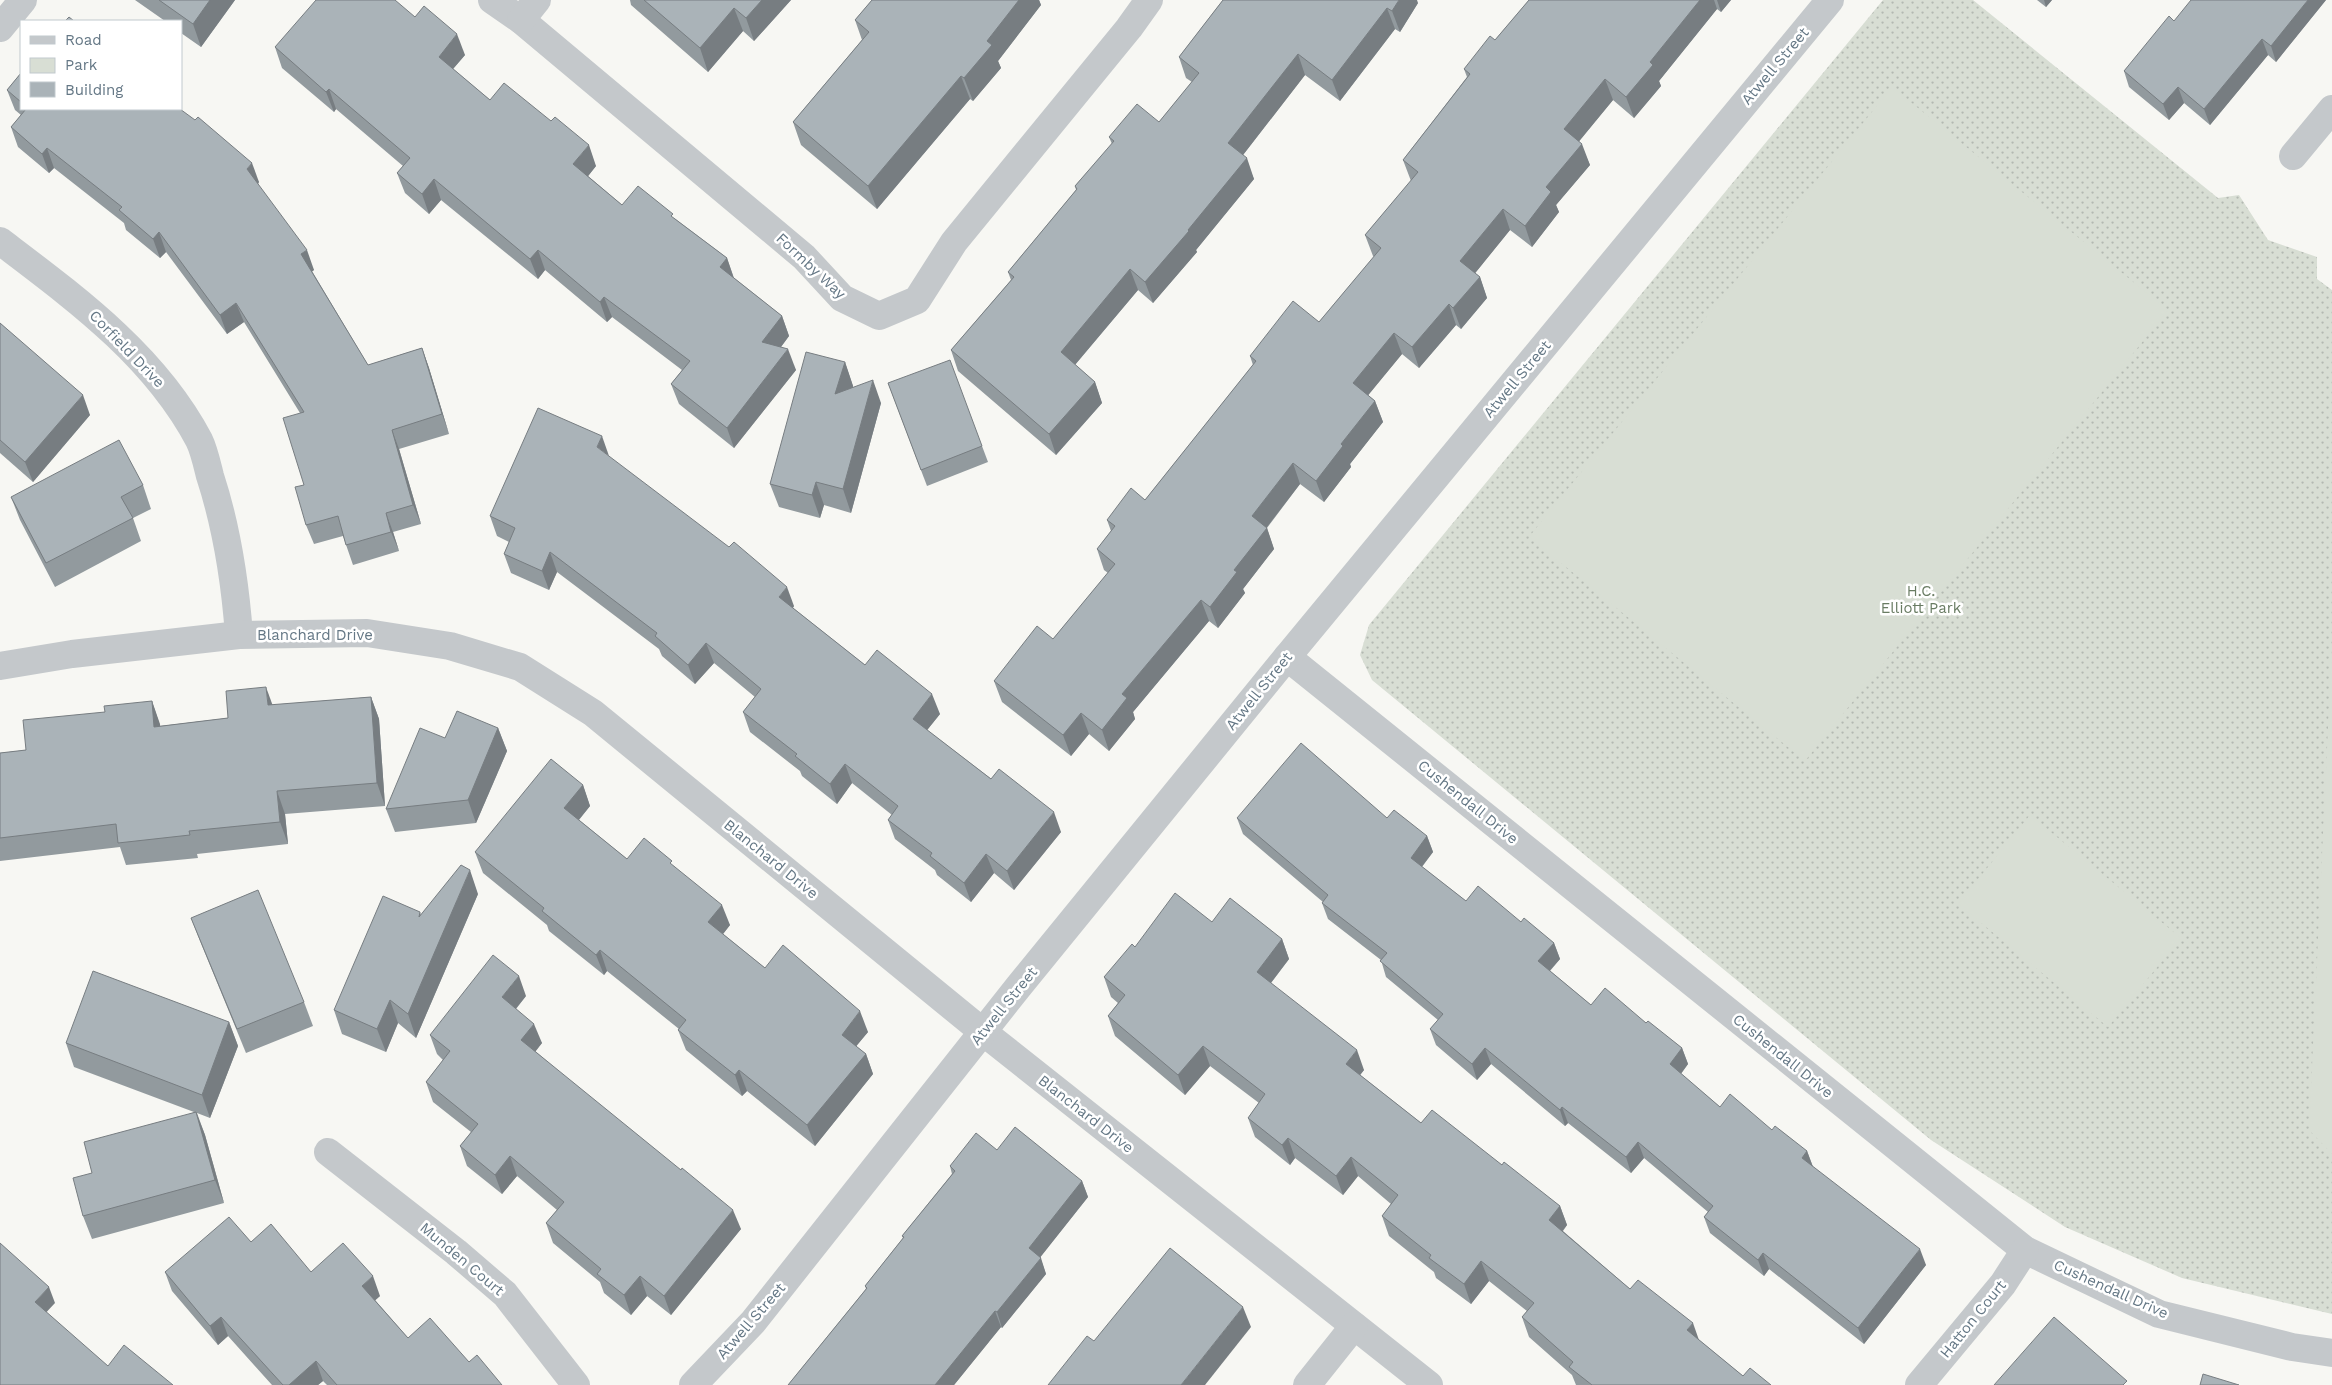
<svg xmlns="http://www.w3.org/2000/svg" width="2332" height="1385" viewBox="0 0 2332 1385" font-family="'Work Sans',sans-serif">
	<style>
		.green { fill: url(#green-dots) }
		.pitch { fill: #d8ded4 }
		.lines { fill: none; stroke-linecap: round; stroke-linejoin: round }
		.street { stroke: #c4c8cb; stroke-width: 28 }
		.wall { fill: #929a9e }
		.shaded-wall { fill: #777d81 }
		.building { fill: #aab3b8; stroke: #777d81 }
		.labels { text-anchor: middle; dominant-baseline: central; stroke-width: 5; stroke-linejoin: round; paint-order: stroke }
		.street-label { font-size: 15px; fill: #647785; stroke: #fff }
		.park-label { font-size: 15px; fill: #697c63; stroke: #fff }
	</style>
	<defs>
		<pattern id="green-dots" width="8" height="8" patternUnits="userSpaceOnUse" patternTransform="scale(1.25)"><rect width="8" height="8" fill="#d8ded4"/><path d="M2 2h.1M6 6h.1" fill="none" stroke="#b3b9b2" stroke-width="1.8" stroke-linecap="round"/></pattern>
	</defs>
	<rect width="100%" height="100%" fill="#f7f7f3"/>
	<path class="green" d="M1883,0H1973L2218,198L2239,195L2268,240L2317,257V279L2332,290V1314L2182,1278L2065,1227L1931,1140L1372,680L1360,655L1369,625Z"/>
	<g class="pitch">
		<path d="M1892,87L2168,310L1805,761L1529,537Z"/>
		<path d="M2332,643V1154L2309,1130Z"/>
		<path d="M2030,815L2181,938L2108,1027L1958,904Z"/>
	</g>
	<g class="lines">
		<g class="street">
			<path d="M492,0L521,20L804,257L842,298L879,316L917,300L954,242L1129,28L1149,0"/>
			<path d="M521,20L537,0"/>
			<path d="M0,28L23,0"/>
			<path d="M2293,156L2332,109"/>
			<path d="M0,241C75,298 154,355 199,440C204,450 207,464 210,476C227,528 235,581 239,635"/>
			<path d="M1287,657L2025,1250L2159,1314L2292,1347L2332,1353"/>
			<path d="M0,666L72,654L239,635L367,633L450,646L520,667L593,713L983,1032L1429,1385"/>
			<path d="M328,1152L456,1252L505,1294L576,1385"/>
			<path d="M693,1385L753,1322L1019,986L1287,657L1830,0"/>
			<path d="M1307,1385L1354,1326"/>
			<path d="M1919,1385L2003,1284L2025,1250"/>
		</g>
	</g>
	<g class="wall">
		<path d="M135,0H235L201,47L181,33V21H165Z"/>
		<path d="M630,0H791L754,41L743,31L708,72L631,5Z"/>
		<path d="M872,0H1039L1041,5L998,61L1001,68L973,101L970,99L877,209L801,145L793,122L862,40L855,20Z"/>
		<path d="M1223,0L1418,3L1400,32L1395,29L1340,101L1305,75L1243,155L1254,179L1196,250L1197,252L1153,303L1138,290L1075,365L1095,382L1102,403L1056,455L958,371L951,350L1011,280L1008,272L1076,190L1075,186L1112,144L1109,137L1159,122L1192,82L1186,78L1179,57Z"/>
		<path d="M1529,0H1731L1721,12L1717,9L1659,81L1661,86L1634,118L1613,100L1579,141L1590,165L1556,205L1559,212L1532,247L1510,230L1475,273L1480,277L1487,298L1461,329L1456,325L1419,368L1402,354L1368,395L1375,401L1383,422L1350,464L1351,467L1324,502L1300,484L1267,528L1274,549L1243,589L1245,593L1218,628L1209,621L1133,712L1135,719L1109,751L1089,734L1071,756L1002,702L994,681L1053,639L1108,573L1104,570L1097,549L1111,531L1107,520L1145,500L1253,365L1250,356L1319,322L1374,257L1373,256L1365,235L1411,181L1403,160L1467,77L1464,69L1495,40Z"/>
		<path d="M2037,0H2052L2046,7Z"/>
		<path d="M2326,0L2276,62L2268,55L2210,125L2184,103L2169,120L2129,87L2124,71L2174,21Z"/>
		<path d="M415,17L465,55L453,69L490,100L596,166L588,176L622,205L674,218L727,258L734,278L782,316L789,336L781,347L796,370L734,448L679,404L671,384L682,370L612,317L607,322L545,270L538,279L441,200L429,214L405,193L397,173L403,166L336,109L334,112L282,68L275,47Z"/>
		<path d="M21,73V109H180L259,182L258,184L314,270L312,271L368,365L422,348L429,368L449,434L399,449L421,524L393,532L399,551L353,565L343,536L314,544L306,525L300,413L244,322L227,334L166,252L160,258L126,230L124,223L54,168L49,173L18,147L11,127L21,115L15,110L7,90Z"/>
		<path d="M0,323L90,415L33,482L0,453Z"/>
		<path d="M845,362L853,386V387L881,403L851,513L824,505L820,518L779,507L770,484Z"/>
		<path d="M888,383L982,446L988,462L927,486Z"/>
		<path d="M143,485L151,509L133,518L141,541L55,587L20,520L11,497Z"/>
		<path d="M490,516L794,606L793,608L865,665L940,714L927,730L1061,832L1014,890L994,873L971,902L937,875L935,870L895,839L888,820L892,815L852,783L837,804L802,776L800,771L750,732L743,712L755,697L714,663L695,684L662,656L659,649L557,572L549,590L511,573L504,554L509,542L497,536Z"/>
		<path d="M371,697L379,719L385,806L285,814L288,844L197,854L198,858L126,865L120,847L0,861V753L26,750L105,712L152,701L160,726L228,718L272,705Z"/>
		<path d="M498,728L507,751L476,823L395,832L386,809L445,738Z"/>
		<path d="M583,785L590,806L579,820L627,859L674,866L730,925L723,934L765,968L868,1032L856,1046L866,1054L873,1074L815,1146L747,1091L742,1096L686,1050L678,1030L679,1029L607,971L604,975L549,931L547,925L483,873L475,852Z"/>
		<path d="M1237,818H1387L1427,836L1433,852L1422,867L1466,901L1521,922L1554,943L1560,959L1550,971L1591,1005L1646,1023L1682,1048L1688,1064L1681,1074L1720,1107L1772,1130L1807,1151L1813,1167L1926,1265L1864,1344L1769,1269L1764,1276L1710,1233L1704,1217L1708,1212L1644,1158L1631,1173L1568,1123L1565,1126L1491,1064L1477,1080L1436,1045L1430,1029L1438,1020L1386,977L1381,960L1328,919L1322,903L1323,902L1243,834Z"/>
		<path d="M478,894L416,1038L398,1023L386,1052L342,1034L334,1010L420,912L421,915Z"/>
		<path d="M191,918L304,1002L313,1026L246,1053L200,941Z"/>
		<path d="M1212,922L1282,939L1289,959L1271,983L1364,1070L1360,1075L1421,1123L1502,1165L1560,1206L1567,1225L1563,1231L1630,1289L1699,1340L1743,1376L1771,1385H1576L1572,1375L1529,1337L1522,1317L1527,1311L1489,1281L1471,1304L1436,1278L1434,1272L1389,1236L1382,1216L1391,1204L1358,1176L1343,1195L1295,1158L1290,1165L1255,1137L1248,1118L1259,1103L1210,1066L1185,1095L1115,1036L1108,1016L1118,1003L1111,997L1104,977L1135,947Z"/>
		<path d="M526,996L516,1009L542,1043L535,1051L741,1229L671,1315L647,1296L631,1315L604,1293L600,1282L553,1243L546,1223L557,1210L517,1176L502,1194L467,1166L460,1146L471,1132L433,1102L426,1082L443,1060L437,1054L430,1035Z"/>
		<path d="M229,1022L238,1046L210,1118L197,1113L205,1135L224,1203L92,1239L83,1216L92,1173L194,1112L74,1067L66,1043Z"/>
		<path d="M997,1150L1082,1181L1088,1197L1040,1257L1046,1274L1002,1328L1001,1327L954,1385H788L866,1289L865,1286L903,1238L902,1236L952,1174L950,1166Z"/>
		<path d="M251,1242L311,1272L380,1296L375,1300L408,1338L469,1362L502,1385H327L323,1381L318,1385H272L228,1336L218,1345L172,1291L165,1272Z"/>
	</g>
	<g class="shaded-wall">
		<path d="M210,0H235L201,47L193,24Z"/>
		<path d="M762,0H791L754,41L746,18Z"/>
		<path d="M1019,0H1039L1041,5L998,61L1001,68L973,101L964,78L987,41Z"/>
		<path d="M1399,0H1417L1418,3L1400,32L1392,11Z"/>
		<path d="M1700,0H1714L1717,9L1659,81L1661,86L1634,118L1626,97L1650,62Z"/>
		<path d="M1717,0H1731L1721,12Z"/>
		<path d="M2044,0H2052L2046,7Z"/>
		<path d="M2308,0H2326L2276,62L2271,46Z"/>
		<path d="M734,8L743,31L708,72L700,48Z"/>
		<path d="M1387,8L1395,29L1340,101L1332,80Z"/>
		<path d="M457,34L465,55L446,77L439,57Z"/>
		<path d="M2262,39L2268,55L2210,125L2204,109Z"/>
		<path d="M1298,54L1305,75L1236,164L1228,143Z"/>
		<path d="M961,76L970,99L877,209L868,186Z"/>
		<path d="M1605,79L1613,100L1572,150L1564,129Z"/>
		<path d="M2178,87L2184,103L2169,120L2163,104Z"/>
		<path d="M329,89L336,109L334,112L326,92Z"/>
		<path d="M1582,144L1590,165L1556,205L1559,212L1532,247L1525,226L1546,187Z"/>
		<path d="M589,145L596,166L581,185L573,164Z"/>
		<path d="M47,148L54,168L49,173L42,154Z"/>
		<path d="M1247,158L1254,179L1196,250L1197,252L1153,303L1145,282Z"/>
		<path d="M252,163L259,182L254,188L247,169Z"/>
		<path d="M434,179L441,200L429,214L422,194Z"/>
		<path d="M1503,209L1510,230L1468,282L1460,261Z"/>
		<path d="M159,232L166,252L160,258L153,239Z"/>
		<path d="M307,250L314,270L309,274L301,254Z"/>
		<path d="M538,250L545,270L538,279L530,259Z"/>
		<path d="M727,258L734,279L720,267Z"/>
		<path d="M1130,269L1138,290L1068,373L1061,352Z"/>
		<path d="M1480,277L1487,298L1461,329L1453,308Z"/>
		<path d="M604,297L612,317L607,322L600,302Z"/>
		<path d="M236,303L244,322L227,334L220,315Z"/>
		<path d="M1449,304L1456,325L1419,368L1412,347Z"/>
		<path d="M782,316L789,336L769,363L762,342Z"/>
		<path d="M1394,333L1402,354L1361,404L1353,383Z"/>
		<path d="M422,348L429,368L449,434L442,414Z"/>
		<path d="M788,349L796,370L734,448L727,428Z"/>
		<path d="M845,362L853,386L844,417L835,394Z"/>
		<path d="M873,380L881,403L851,513L843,489Z"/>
		<path d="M1095,382L1102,403L1056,455L1049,434Z"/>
		<path d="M83,395L90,415L33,482L25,462Z"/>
		<path d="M1375,401L1383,422L1350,464L1351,467L1324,502L1316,481L1341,444Z"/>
		<path d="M392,430L399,449L421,524L413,505Z"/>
		<path d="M602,436L609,456L597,447Z"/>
		<path d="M1293,463L1300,484L1260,536L1267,528L1274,549L1243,589L1245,593L1218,628L1210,607L1234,570L1252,516Z"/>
		<path d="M816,482L824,505L820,518L812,495Z"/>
		<path d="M386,513L393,532L399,551L391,532Z"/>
		<path d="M550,552L557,572L549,590L542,571Z"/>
		<path d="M787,587L794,606L786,617L779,597Z"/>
		<path d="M1201,600L1209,621L1133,712L1135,719L1109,751L1102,730L1122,694Z"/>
		<path d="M706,643L714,663L695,684L688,665Z"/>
		<path d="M266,687L274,709L268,705Z"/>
		<path d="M932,694L940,714L920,739L913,719Z"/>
		<path d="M371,697L379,719L385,806L377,783Z"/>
		<path d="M152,701L160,724L162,749L154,727Z"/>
		<path d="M1081,713L1089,734L1071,756L1063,735Z"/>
		<path d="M498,728L507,751L476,823L468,800Z"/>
		<path d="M845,764L852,783L837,804L830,784Z"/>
		<path d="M583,785L590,806L572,828L564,808Z"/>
		<path d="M277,791L285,814L288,844L280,822Z"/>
		<path d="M1054,812L1061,832L1014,890L1007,871Z"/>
		<path d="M1427,836L1433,852L1416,874L1411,858Z"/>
		<path d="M986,854L994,873L971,902L964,883Z"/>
		<path d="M470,870L478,894L416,1038L408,1014Z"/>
		<path d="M722,905L730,925L716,943L708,922Z"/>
		<path d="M1282,939L1289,959L1264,992L1257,972Z"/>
		<path d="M1554,943L1560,959L1544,977L1538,961Z"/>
		<path d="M600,950L607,971L604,975L596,955Z"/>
		<path d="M519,976L526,996L509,1017L502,997Z"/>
		<path d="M390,1000L398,1023L386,1052L377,1029Z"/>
		<path d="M860,1011L868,1032L849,1055L842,1035Z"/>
		<path d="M229,1022L238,1046L210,1118L202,1095Z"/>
		<path d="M534,1024L542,1043L529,1060L521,1040Z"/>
		<path d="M1203,1046L1210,1066L1185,1095L1178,1075Z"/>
		<path d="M1485,1048L1491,1064L1477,1080L1472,1064Z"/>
		<path d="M1682,1048L1688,1064L1676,1080L1670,1064Z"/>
		<path d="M1357,1050L1364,1070L1353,1084L1346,1064Z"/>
		<path d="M866,1054L873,1074L815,1146L807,1125Z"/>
		<path d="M739,1070L747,1091L742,1096L735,1075Z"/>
		<path d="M1562,1107L1568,1123L1565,1126L1560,1110Z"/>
		<path d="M196,1112L205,1135L224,1203L215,1180Z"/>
		<path d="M1288,1138L1295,1158L1290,1165L1282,1145Z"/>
		<path d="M1638,1142L1644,1158L1631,1173L1626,1157Z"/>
		<path d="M1807,1151L1813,1167L1802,1158Z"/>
		<path d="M510,1156L517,1176L502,1194L495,1175Z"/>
		<path d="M1351,1157L1358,1176L1343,1195L1336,1176Z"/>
		<path d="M1082,1181L1088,1197L1035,1264L1029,1248Z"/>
		<path d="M1560,1206L1567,1225L1556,1239L1549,1220Z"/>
		<path d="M733,1210L741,1229L671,1315L664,1296Z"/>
		<path d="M1920,1249L1926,1265L1864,1344L1858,1328Z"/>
		<path d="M1763,1253L1769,1269L1764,1276L1758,1260Z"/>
		<path d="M1041,1258L1046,1274L1002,1328L997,1312Z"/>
		<path d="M1481,1261L1489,1281L1471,1304L1464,1284Z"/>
		<path d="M373,1276L380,1296L369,1306L362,1286Z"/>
		<path d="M640,1276L647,1296L631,1315L624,1295Z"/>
		<path d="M49,1287L55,1303L41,1318L35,1302Z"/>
		<path d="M1243,1307L1251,1327L1205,1385H1181Z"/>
		<path d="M995,1311L1001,1327L954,1385H935Z"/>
		<path d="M221,1317L228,1336L218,1345L210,1326Z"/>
		<path d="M1693,1323L1700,1343L1687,1330Z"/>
		<path d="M316,1361L323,1381L318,1385H289Z"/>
	</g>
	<g class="building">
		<path d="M159,0H210L193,24Z"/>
		<path d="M316,0H395L415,17L424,6L457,34L439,57L490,100L504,83L551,121L555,117L589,145L573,164L622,205L638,186L673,214L671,216L727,258L720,267L782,316L762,342L788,349L727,428L671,384L690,361L604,297L600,302L538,250L530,259L434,179L422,194L397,173L410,158L329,89L326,92L275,47Z"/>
		<path d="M644,0H762L746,18L734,8L700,48Z"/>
		<path d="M872,0H1019L987,41L992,45L964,78L961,76L868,186L793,122L869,32L855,20Z"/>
		<path d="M1223,0H1399L1392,11L1387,8L1332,80L1298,54L1228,143L1247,158L1188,230L1189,231L1145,282L1130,269L1061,352L1095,382L1049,434L951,350L1014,277L1008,272L1077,189L1075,186L1114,141L1109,137L1137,104L1159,122L1199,73L1179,57Z"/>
		<path d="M1529,0H1700L1650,62L1653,65L1626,97L1605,79L1564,129L1582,144L1546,187L1551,192L1525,226L1503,209L1460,261L1480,277L1453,308L1449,304L1412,347L1394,333L1353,383L1375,401L1341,444L1343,446L1316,481L1293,463L1252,516L1267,528L1234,570L1237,572L1210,607L1201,600L1122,694L1127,698L1102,730L1081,713L1063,735L994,681L1037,626L1053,639L1115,564L1097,549L1115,526L1107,520L1131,488L1145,500L1256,361L1250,356L1293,301L1319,322L1381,248L1365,235L1418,172L1403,160L1470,74L1464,69L1490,36L1495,40Z"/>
		<path d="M2191,0H2308L2271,46L2262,39L2204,109L2178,87L2163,104L2124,71L2169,16L2174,21Z"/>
		<path d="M69,17L74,21H65Z"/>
		<path d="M21,73V102L7,90Z"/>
		<path d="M26,109H180L195,120L198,117L252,163L247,169L307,250L301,254L368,365L422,348L442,414L392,430L413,505L386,513L391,532L346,545L338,516L306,525L295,487L304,485L283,418L304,412L236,303L220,315L159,232L153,239L119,210L122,207L47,148L42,154L11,127Z"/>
		<path d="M0,323L83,395L25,462L0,440Z"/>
		<path d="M806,352L845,362L835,394L873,380L843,489L816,482L812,495L770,484Z"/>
		<path d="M950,360L982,446L921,470L888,383Z"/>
		<path d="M538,408L602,436L597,447L729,547L734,542L787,587L779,597L865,665L877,650L932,694L913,719L991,779L999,769L1054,812L1007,871L986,854L964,883L930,856L932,853L888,820L898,806L845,764L830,784L795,756L797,754L743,712L761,689L706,643L688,665L655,636L657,633L550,552L542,571L504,554L515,528L490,516Z"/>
		<path d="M119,440L143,485L121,497L133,518L46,563L11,497Z"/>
		<path d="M266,687L268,705L371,697L377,783L277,791L280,822L189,831L190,835L118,843L116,824L0,838V753L26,750L23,720L105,712L104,706L152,701L154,727L228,718L226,691Z"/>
		<path d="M457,711L498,728L468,800L386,809L420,728L445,738Z"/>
		<path d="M1301,743L1387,818L1394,810L1427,836L1411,858L1466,901L1478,886L1521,922L1524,918L1554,943L1538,961L1591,1005L1605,988L1646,1023L1648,1021L1682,1048L1670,1064L1720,1107L1730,1094L1772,1130L1775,1126L1807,1151L1802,1158L1920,1249L1858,1328L1763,1253L1758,1260L1704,1217L1713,1206L1638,1142L1626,1157L1562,1107L1560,1110L1485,1048L1472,1064L1430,1029L1443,1014L1380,961L1387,953L1322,903L1328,895L1237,818Z"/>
		<path d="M551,759L583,785L564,808L627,859L644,838L672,861L670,863L722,905L708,922L765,968L783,945L860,1011L842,1035L866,1054L807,1125L739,1070L735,1075L678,1030L686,1020L600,950L596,955L542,911L544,908L475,852Z"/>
		<path d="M461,865L470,870L408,1014L390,1000L377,1029L334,1010L383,896L420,912L419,917Z"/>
		<path d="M258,890L304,1002L237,1029L191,918Z"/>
		<path d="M1175,893L1212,922L1230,898L1282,939L1257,972L1357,1050L1346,1064L1421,1123L1432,1110L1502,1165L1504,1162L1560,1206L1549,1220L1630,1289L1638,1280L1693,1323L1687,1330L1743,1376L1750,1368L1771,1385H1592L1569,1367L1573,1362L1522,1317L1534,1303L1481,1261L1464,1284L1429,1258L1431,1255L1382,1216L1398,1195L1351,1157L1336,1176L1288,1138L1282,1145L1248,1118L1265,1094L1203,1046L1178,1075L1108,1016L1125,995L1104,977L1132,944L1135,947Z"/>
		<path d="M493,955L519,976L502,997L534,1024L521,1040L681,1170L682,1168L733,1210L664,1296L640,1276L624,1295L597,1274L601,1269L546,1223L564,1202L510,1156L495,1175L460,1146L478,1124L426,1082L450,1051L430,1035Z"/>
		<path d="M93,971L229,1022L202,1095L66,1043Z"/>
		<path d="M196,1112L215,1180L83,1216L73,1178L92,1173L84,1142Z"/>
		<path d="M1015,1127L1082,1181L1029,1248L1041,1258L997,1312L995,1311L935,1385H788L867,1288L865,1286L904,1237L902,1236L955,1171L950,1166L976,1133L997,1150Z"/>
		<path d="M229,1217L251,1242L271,1224L311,1272L343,1243L373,1276L362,1286L408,1338L430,1318L469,1362L477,1355L502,1385H337L316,1361L289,1385H283L221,1317L210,1326L165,1272Z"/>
		<path d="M0,1243L49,1287L35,1302L108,1366L124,1345L173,1385H0Z"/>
		<path d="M1170,1248L1243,1307L1181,1385H1048L1087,1336L1094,1341Z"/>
		<path d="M2054,1317L2127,1381L2123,1385H1994Z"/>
		<path d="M2203,1374L2239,1385H2200Z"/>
	</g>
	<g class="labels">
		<g class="street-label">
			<text transform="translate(1775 66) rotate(-50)">Atwell Street</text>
			<text transform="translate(811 266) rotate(43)">Formby Way</text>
			<text transform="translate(127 349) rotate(46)">Corfield Drive</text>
			<text transform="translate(1517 379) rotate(-50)">Atwell Street</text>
			<text x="315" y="635">Blanchard Drive</text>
			<text transform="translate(1259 691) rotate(-51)">Atwell Street</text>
			<text transform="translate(1468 802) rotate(39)">Cushendall Drive</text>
			<text transform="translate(771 859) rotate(39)">Blanchard Drive</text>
			<text transform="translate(1004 1006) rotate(-51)">Atwell Street</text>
			<text transform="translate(1783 1056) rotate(39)">Cushendall Drive</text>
			<text transform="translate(1086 1114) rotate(38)">Blanchard Drive</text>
			<text transform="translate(462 1259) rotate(40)">Munden Court</text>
			<text transform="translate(2111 1289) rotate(24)">Cushendall Drive</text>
			<text transform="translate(1973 1319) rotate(-51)">Hatton Court</text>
			<text transform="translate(751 1321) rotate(-49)">Atwell Street</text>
		</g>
		<g class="park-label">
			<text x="1921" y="591">H.C.<tspan x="1921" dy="17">Elliott Park</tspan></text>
		</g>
	</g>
	<rect x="20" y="20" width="162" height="90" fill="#ffffff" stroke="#c1c9ce"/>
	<rect x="30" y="36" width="25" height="8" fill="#c4c8cb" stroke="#c1c9ce"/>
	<text x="65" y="45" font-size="15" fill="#647785">Road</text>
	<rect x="30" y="58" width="25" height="15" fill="#d8ded4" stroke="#c1c9ce"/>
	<text x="65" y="70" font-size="15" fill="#647785">Park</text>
	<rect x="30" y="82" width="25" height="15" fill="#aab3b8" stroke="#c1c9ce"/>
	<text x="65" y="95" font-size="15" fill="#647785">Building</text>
</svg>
